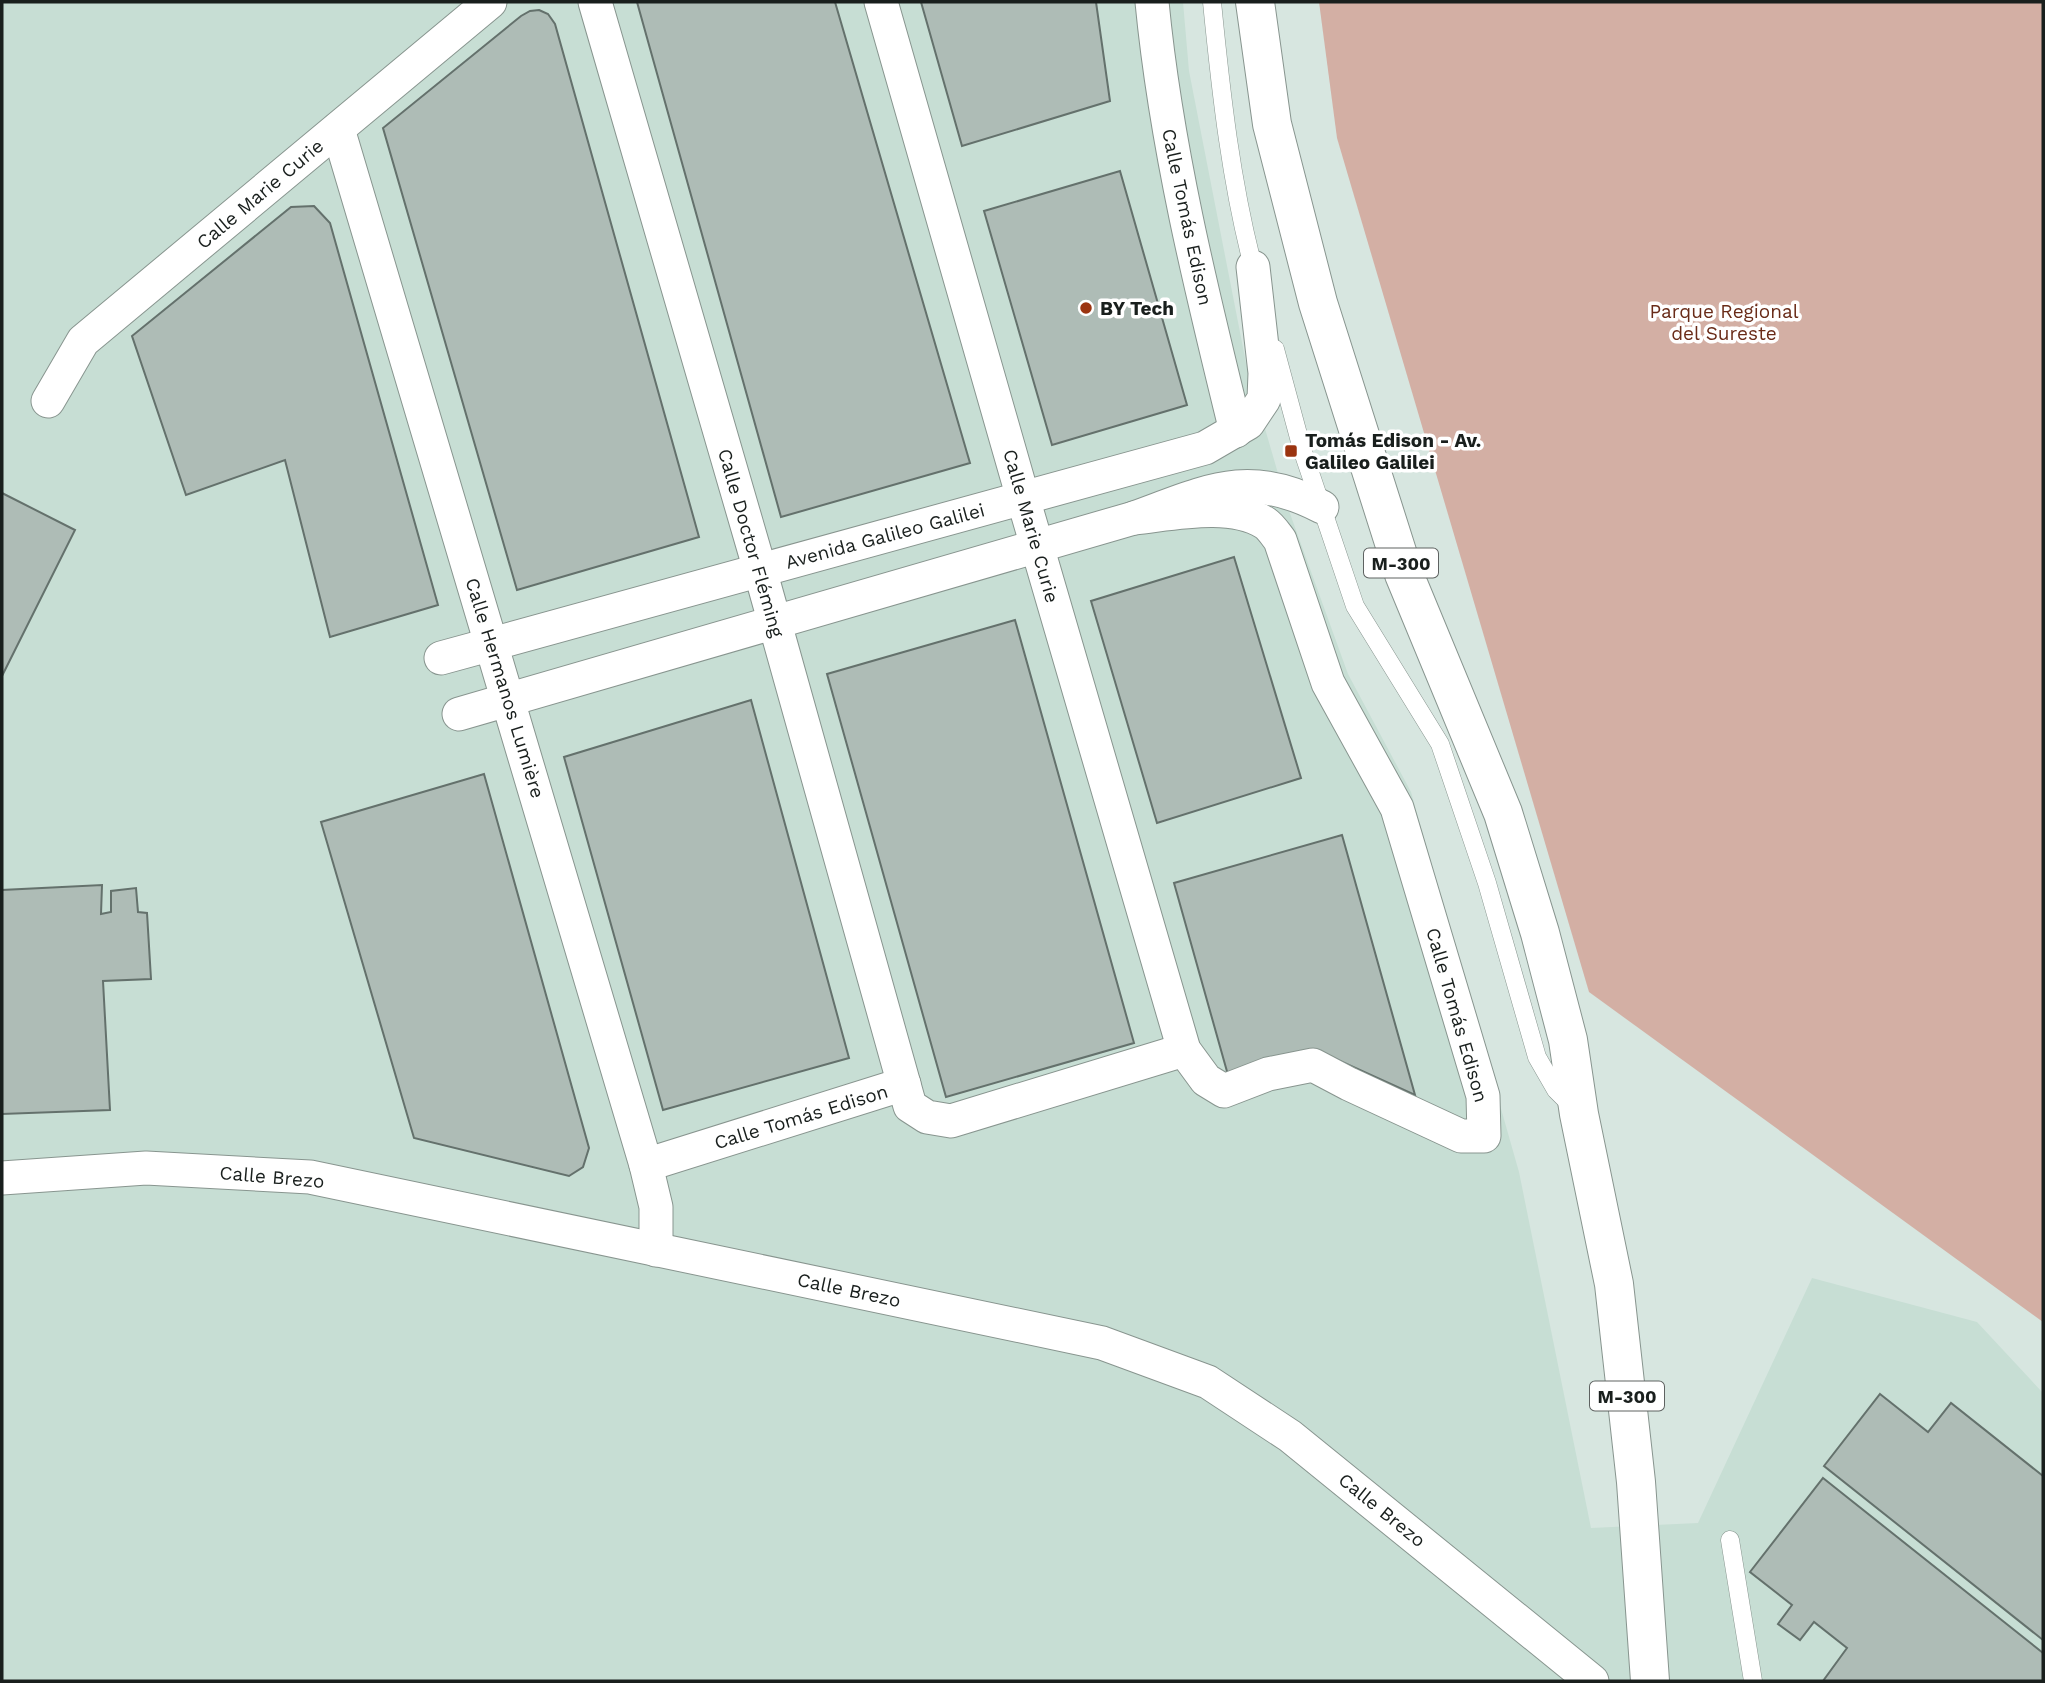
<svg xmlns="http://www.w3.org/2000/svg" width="2045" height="1683" viewBox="0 0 2045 1683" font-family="'Work Sans',sans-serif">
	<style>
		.built { fill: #c7ded4 }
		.green { fill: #d3afa4 }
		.building { fill: #aebcb6; stroke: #64716c; stroke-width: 2 }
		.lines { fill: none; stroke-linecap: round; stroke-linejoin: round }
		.service-casing { stroke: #88958f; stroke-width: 19 }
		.minor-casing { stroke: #88958f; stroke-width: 35 }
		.primary-casing { stroke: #88958f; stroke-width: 40 }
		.service { stroke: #fff; stroke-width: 18 }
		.minor { stroke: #fff; stroke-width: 33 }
		.primary { stroke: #fff; stroke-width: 38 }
		.poi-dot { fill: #9b3410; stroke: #fff; stroke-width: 2.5 }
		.labels { text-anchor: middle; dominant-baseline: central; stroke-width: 7; stroke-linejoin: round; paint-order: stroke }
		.shield { fill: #fff; stroke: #5e6261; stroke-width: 2 }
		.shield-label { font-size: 18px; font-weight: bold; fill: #191f1d }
		.street-label { font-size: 19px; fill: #191f1d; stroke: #fff }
		.poi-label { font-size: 19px; font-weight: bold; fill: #191f1d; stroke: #fff; text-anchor: start }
		.park-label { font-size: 19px; fill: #692b18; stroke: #fff }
	</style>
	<rect width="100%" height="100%" fill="#d7e6e0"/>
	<path class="built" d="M2,2H1183L1189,71L1246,363L1288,508L1348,674L1411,792L1519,1172L1591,1528L1698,1523L1812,1278L1977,1322L2043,1393V1681H2Z"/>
	<path class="green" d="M1319,2H2043V1322L1589,992L1337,138Z"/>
	<g class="building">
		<path d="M637,2H835L970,463L781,517Z"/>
		<path d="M921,2H1096L1110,101L962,146Z"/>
		<path d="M539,10L548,14L555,24L699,537L517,590L383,128L521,16L530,11Z"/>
		<path d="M1120,171L1187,405L1052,445L984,211Z"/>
		<path d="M314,206L330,223L438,605L330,637L285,460L186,495L132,336L291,207Z"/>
		<path d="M2,493L75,530L2,676Z"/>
		<path d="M1234,557L1301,778L1157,823L1091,601Z"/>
		<path d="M1015,620L1134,1043L946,1097L827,674Z"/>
		<path d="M751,700L849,1058L663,1110L564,757Z"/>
		<path d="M484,774L589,1148L583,1167L569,1176L414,1138L321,822Z"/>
		<path d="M1342,835L1415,1095L1316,1050L1228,1075L1174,883Z"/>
		<path d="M102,885L101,914L111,912V891L136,888L138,912L147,913L151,979L103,981L110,1110L2,1114V890Z"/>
		<path d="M1880,1394L1928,1432L1951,1403L2043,1476V1640L1824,1466Z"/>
		<path d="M1823,1478L2043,1653V1681H1823L1847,1648L1814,1622L1800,1640L1778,1624L1792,1605L1750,1572Z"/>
	</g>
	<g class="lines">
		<defs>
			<g id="service">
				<path d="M1212,2C1221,93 1231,185 1255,274"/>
				<path d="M1275,349L1302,449L1355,606L1440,744L1487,883L1537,1057L1556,1090L1571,1105"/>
				<path d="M1730,1540L1753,1681"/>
			</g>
			<g id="minor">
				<path d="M595,2L760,570L910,1106L927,1117L951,1121L1184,1050"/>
				<path d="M881,2L1023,498L1184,1050L1206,1080L1224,1091L1268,1074L1313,1065L1349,1084L1461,1136H1484L1483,1096L1397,808L1328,683L1280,540C1276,535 1271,527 1265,523C1230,501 1173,514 1134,518"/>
				<path d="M1152,2C1166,147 1201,289 1236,431"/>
				<path d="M338,129L646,1165L656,1207V1250"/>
				<path d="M48,401L83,341L490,2"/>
				<path d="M441,658L1205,448L1248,423L1264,399L1265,373L1253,267"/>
				<path d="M459,714L1134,518C1206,492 1248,468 1322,507"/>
				<path d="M646,1165L904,1084"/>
				<path d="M2,1178L146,1168L310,1177L1102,1343L1208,1382L1290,1436L1592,1681"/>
			</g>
			<path id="primary" d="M1255,2L1272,124L1318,303L1404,574L1503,813L1540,933L1568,1040L1579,1114L1614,1284L1636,1482L1650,1681"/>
		</defs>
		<use href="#service" class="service-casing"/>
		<use href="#minor" class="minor-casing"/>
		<use href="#primary" class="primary-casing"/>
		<use href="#service" class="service"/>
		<use href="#minor" class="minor"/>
		<use href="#primary" class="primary"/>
	</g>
	<g class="poi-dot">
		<circle cx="1086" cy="308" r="7"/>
		<rect x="1284" y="444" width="14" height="14" rx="3.5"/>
	</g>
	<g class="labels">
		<g class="shield">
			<rect x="1364" y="548.5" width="74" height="29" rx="5"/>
			<rect x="1590" y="1381.5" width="74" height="29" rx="5"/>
		</g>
		<g class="shield-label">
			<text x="1401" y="563">M-300</text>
			<text x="1627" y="1396">M-300</text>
		</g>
		<g class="street-label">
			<text transform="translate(260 194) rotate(-40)">Calle Marie Curie</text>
			<text transform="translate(1187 217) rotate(78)">Calle Tomás Edison</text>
			<text transform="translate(1031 526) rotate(74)">Calle Marie Curie</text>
			<text transform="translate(885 536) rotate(-15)">Avenida Galileo Galilei</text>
			<text transform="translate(751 543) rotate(74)">Calle Doctor Fléming</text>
			<text transform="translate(505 688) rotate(73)">Calle Hermanos Lumière</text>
			<text transform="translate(1457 1015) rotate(74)">Calle Tomás Edison</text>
			<text transform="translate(801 1117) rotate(-17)">Calle Tomás Edison</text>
			<text transform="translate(272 1177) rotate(5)">Calle Brezo</text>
			<text transform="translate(849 1290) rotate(12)">Calle Brezo</text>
			<text transform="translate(1382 1510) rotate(39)">Calle Brezo</text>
		</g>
		<g class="poi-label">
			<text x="1100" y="308">BY Tech</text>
			<text x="1305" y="440">Tomás Edison - Av.<tspan x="1305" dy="22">Galileo Galilei</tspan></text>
		</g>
		<g class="park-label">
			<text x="1724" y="311">Parque Regional<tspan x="1724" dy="22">del Sureste</tspan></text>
		</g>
	</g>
	<rect width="2045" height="1683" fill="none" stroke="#191f1d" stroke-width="7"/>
</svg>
